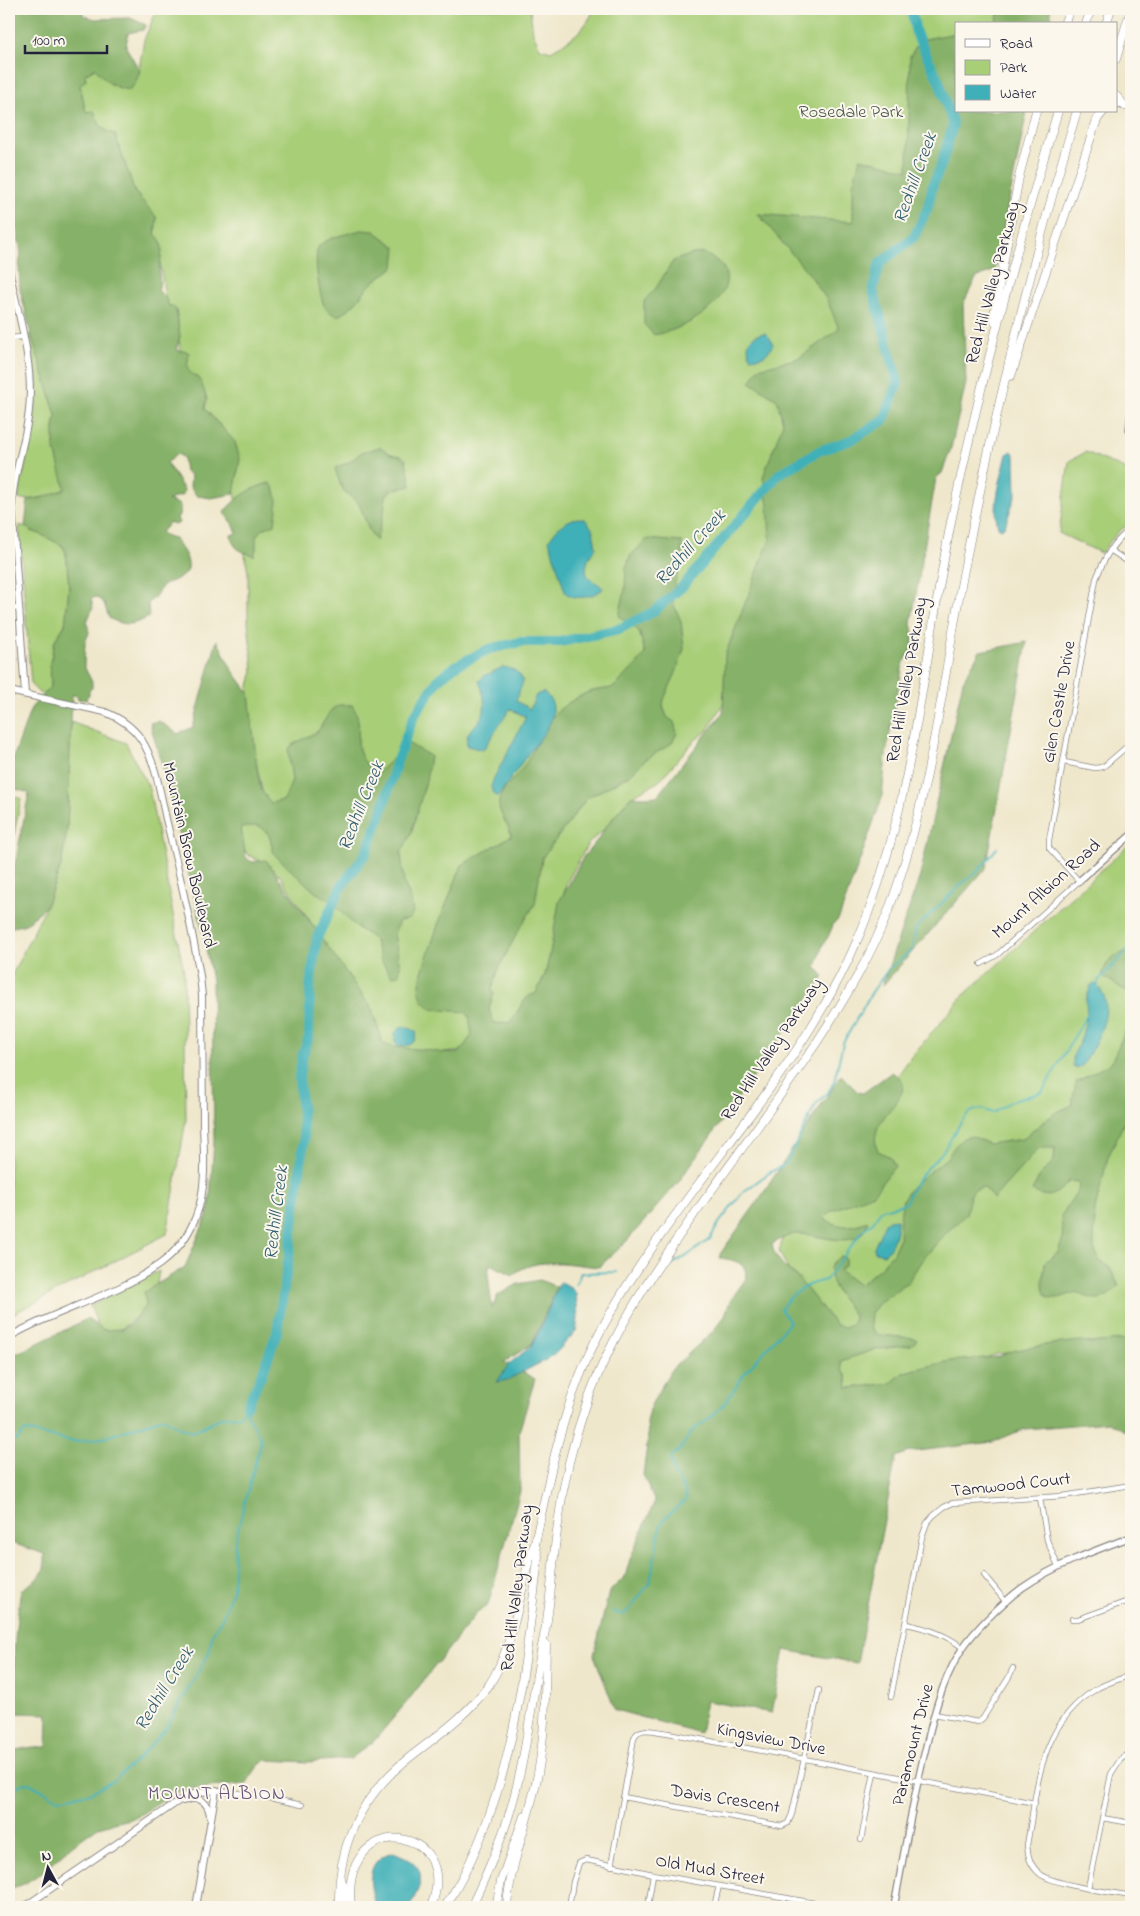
<svg xmlns="http://www.w3.org/2000/svg" width="1140" height="1916" viewBox="0 0 1140 1916" font-family="'Indie Flower',sans-serif">
	<style>
		.green { fill: #a8ce78; stroke: #65785a }
		.forest { fill: #86b168; stroke: #546a52 }
		.water { fill: #3fb0b8; stroke: #30697a }
		.lines { fill: none; stroke-linecap: round; stroke-linejoin: round }
		.stream { stroke: #3fb0b8; stroke-width: 2 }
		.river { stroke: #3fb0b8; stroke-width: 10 }
		.minor-casing { stroke: #888483; stroke-width: 6 }
		.tertiary-casing { stroke: #888483; stroke-width: 8 }
		.secondary-casing { stroke: #888483; stroke-width: 8 }
		.motorway-casing { stroke: #888483; stroke-width: 9 }
		.minor { stroke: #fff; stroke-width: 4.5 }
		.tertiary { stroke: #fff; stroke-width: 5.5 }
		.secondary { stroke: #fff; stroke-width: 6 }
		.motorway { stroke: #fff; stroke-width: 8 }
		.labels { text-anchor: middle; dominant-baseline: central; stroke-width: 4; stroke-linejoin: round; paint-order: stroke }
		.park-label { font-size: 18px; fill: #4a564d; stroke: #fbf7ec }
		.street-label { font-size: 18px; fill: #22223b; stroke: #fbf7ec }
		.water-label { font-size: 19px; font-style: italic; fill: #2e5b6d; stroke: #fbf7ec }
		.neighbourhood-label { font-size: 19px; letter-spacing: 1px; fill: #655378; stroke: #fbf7ec }
	</style>
	<rect width="100%" height="100%" fill="#fbf7ec"/>
	<filter id="ink" filterUnits="userSpaceOnUse"><feTurbulence type="fractalNoise" baseFrequency=".02" numOctaves="2"/><feDisplacementMap in="SourceGraphic" scale="10" xChannelSelector="R" yChannelSelector="G"/><feConvolveMatrix kernelMatrix="1 2 1 2 8 2 1 2 1" color-interpolation-filters="sRGB"/></filter>
	<filter id="wash" filterUnits="userSpaceOnUse"><feTurbulence type="fractalNoise" baseFrequency=".0096" numOctaves="4" result="noise"/><feDisplacementMap in="SourceGraphic" scale="20" xChannelSelector="R" yChannelSelector="G"/><feGaussianBlur stdDeviation="1.12" result="paint"/><feColorMatrix in="noise" values="0 0 0 0 0 0 0 0 0 0 0 0 0 0 0 0 0 1.4 0 .05"/><feComposite in="paint" operator="in"/></filter>
	<g filter="url(#wash)">
		<rect width="100%" height="100%" fill="#efe7cb"/>
		<g class="green">
			<path d="M157,9H530L533,33L540,48L551,51C570,40 586,30 594,9H1010L1005,24H956V111L839,335L724,702L707,731L694,741L658,782L630,797L604,829L588,844L566,884L553,952L538,1005L469,1051L426,1054L398,1049L383,1044L376,1021L351,990L333,962L319,934L280,876L269,866L248,855L239,842L237,815L264,799L252,744L248,690L253,670L248,621V573L236,501L227,433L203,407L183,359L174,318L165,297L155,231L99,219L78,73L101,61L139,69L144,40Z"/>
			<path d="M29,334H31L56,415L54,429L65,489C49,496 35,501 18,499C25,462 39,414 36,376C35,363 31,348 29,334Z"/>
			<path d="M1086,452L1131,472V522L1117,533L1101,553L1059,533L1069,461Z"/>
			<path d="M19,525C25,526 60,543 63,547C71,557 69,611 65,624C63,630 58,635 55,640C53,646 52,653 51,659C49,667 51,678 51,686L45,693L38,692L31,685Z"/>
			<path d="M71,722L126,743L149,788L184,972L186,1119L167,1234L9,1316V981L46,906L61,866L67,829Z"/>
			<path d="M9,796L21,798L9,861Z"/>
			<path d="M1131,843V1341L997,1354L897,1389L841,1396L816,1321L779,1252L785,1231L911,1057L963,996Z"/>
			<path d="M159,1271L154,1302L105,1342L90,1306Z"/>
		</g>
		<g class="forest">
			<path d="M9,9H83V15L95,19L130,18L146,25L143,30L128,33L126,47L140,71L135,84L129,90C113,88 105,81 95,68L85,74L86,80L80,85L86,112L94,111C100,124 100,130 115,134L135,192L157,218L155,234C167,244 160,257 159,271C159,278 161,283 158,290L166,299L169,306H173L176,310L180,336L177,348L179,351H186L189,353C187,372 185,369 200,379L207,399L205,409L235,442L240,459L234,494L211,498L197,496L190,487L191,475L185,472L183,457L177,454L167,463L184,490L183,495L168,500L180,505V513L177,518L179,523L174,525L170,522L161,532L166,536L175,538C178,546 185,551 187,559C194,581 169,577 161,588C155,595 157,596 148,603L149,617C133,625 125,627 109,618L104,603L96,597L91,599L93,607L87,622L89,633L85,642L84,666L92,682V688L89,690V695L86,697L87,700L78,699L76,695H72L67,829L61,866L46,906L26,924L9,928V894L29,793L9,787L13,759L31,708L51,686L50,663L55,640L65,625L69,587L66,553L63,546L40,534L31,531L25,526L28,500L41,498L65,489L54,446V429L56,415L31,334L20,289L19,266L21,253L9,184Z"/>
			<path d="M999,9H1050L1053,24H996Z"/>
			<path d="M956,33V111H1027L995,270L976,278L963,304L966,383L951,448L942,473L936,478L911,624C916,640 912,651 903,664L886,754L882,798L841,913L838,920L834,923L828,937L823,944L816,967L824,977L677,1184L624,1244L599,1267C573,1265 535,1255 513,1275L490,1264L488,1274L492,1308L498,1295L518,1284L540,1280L557,1287L532,1344L504,1362L535,1379L519,1432L520,1491L488,1605L476,1614L406,1703L373,1742L350,1759L307,1762L266,1760L258,1766L246,1784L185,1789L166,1797L137,1817L98,1827L70,1847L41,1873L24,1884L9,1889V1751L33,1747H47L48,1714L16,1713C12,1671 14,1631 21,1590C38,1578 46,1577 45,1554L9,1542V1356L22,1351L87,1319L104,1330L122,1329L131,1323L146,1305L144,1292L185,1267L209,1211L214,1142L212,981L203,933L165,776L150,723L159,721L178,734L193,727L217,640L231,668L249,693L257,768L261,790L271,803L284,800L292,781L288,750L292,745L318,731L331,710L338,705H352C369,730 343,750 377,773L398,754L404,741L430,756L426,781L411,834L401,853L404,883L411,899L413,912L410,919L399,921L394,934L400,967L399,975L391,976L381,960L374,939L356,927L330,901L315,892L274,854L269,835L261,827L255,826L241,828L246,858L252,862L266,860L372,1009L383,1044C397,1049 412,1048 427,1050C438,1052 447,1054 459,1053L472,1035L469,1016L465,1012L431,1009L423,1001L419,990L422,972L439,922L462,865L511,836C509,823 497,813 499,801C501,788 516,778 523,767C537,748 541,726 559,710C567,703 579,696 589,692C596,689 604,690 611,688C620,685 621,678 628,673C637,665 638,663 645,653L639,631L619,616L625,590L626,567L631,555L647,539L682,542V561L675,582L673,603L681,621L684,649L675,675L664,699L663,706L667,717L674,722L677,733L672,743L645,760L632,773L621,780L587,798L542,858L535,904L517,933L499,968L492,989L494,994L489,1009L495,1024L510,1022L527,997L536,993L545,975L550,953L559,902L584,856L600,837L604,829L631,796L644,797L657,796L723,713L725,655L770,539L768,505L763,477L783,423L777,399L750,382L759,368L799,358L839,329L827,300L810,275L758,214L853,222V184L860,158L908,170L910,56L920,40Z"/>
			<path d="M361,230L374,231L396,247L394,267C387,273 378,277 372,283C360,295 353,310 337,316C331,313 326,310 323,303C319,292 312,253 320,245C331,236 348,234 361,230Z"/>
			<path d="M704,253C710,257 719,261 723,267C738,292 700,319 680,327C672,331 663,333 654,335L644,324V301L656,288L673,261L693,254Z"/>
			<path d="M380,447L391,454L401,456L406,460L411,486L391,490L386,496L384,513L376,541L369,530L359,504L344,491L340,484L335,468L349,462L362,452Z"/>
			<path d="M270,483C280,494 277,510 275,524L263,529L256,536V549L254,556C240,550 234,551 231,535L237,533C235,525 228,520 224,512C234,499 253,486 270,483Z"/>
			<path d="M1027,642L986,868L882,986L920,876L963,681L980,651Z"/>
			<path d="M1131,950V995L1102,975C1108,958 1114,955 1131,950Z"/>
			<path d="M1131,1018V1097L1129,1112L1108,1157L1095,1209L1094,1248L1100,1261L1110,1268L1119,1286C1104,1302 1095,1302 1076,1292C1040,1307 1041,1294 1045,1262L1058,1252L1063,1238L1061,1216L1079,1188L1078,1182L1070,1181C1055,1194 1053,1201 1032,1191L1040,1175L1054,1161L1055,1148H1039L993,1199L984,1187L974,1190L970,1196L966,1214L948,1231L922,1260L908,1282L881,1301L871,1313L870,1326L873,1331L879,1335L914,1338L917,1340L911,1345L874,1350L841,1361L842,1370L847,1376L848,1388L891,1383L904,1372L950,1361L997,1357L1016,1350L1052,1344L1081,1341L1090,1343L1131,1339V1434L1109,1422L1024,1429L993,1442L909,1452L896,1457L857,1663L784,1650L772,1713L706,1701L700,1733L615,1710L594,1655L609,1592L625,1577L630,1559L655,1501L643,1475L648,1438L647,1422L651,1405L671,1370L712,1332L725,1316L730,1301L747,1277C745,1261 733,1260 720,1258V1254L758,1201L841,1075L858,1092L863,1093L892,1072C896,1075 903,1079 903,1084C905,1105 865,1121 878,1151L890,1157L895,1166L873,1194L831,1211L824,1218C839,1229 852,1227 868,1221C867,1224 865,1229 863,1232C850,1248 819,1235 802,1234C791,1233 781,1239 772,1244C773,1257 786,1269 797,1277L836,1325L845,1327L853,1323L854,1315C843,1299 826,1284 831,1264L841,1256L845,1258V1266L839,1270L859,1285L881,1267L893,1253L899,1239L900,1217L903,1199L913,1185L947,1158L955,1146L963,1138L972,1136L989,1144L1022,1139L1055,1113L1072,1105L1076,1082L1111,1063Z"/>
		</g>
		<g class="water">
			<path d="M765,333L770,338L773,344C768,355 762,359 750,357C745,343 750,335 765,333Z"/>
			<path d="M1012,451L1015,455L1016,494L1005,526L1001,529L998,527C992,503 1002,476 1007,454Z"/>
			<path d="M578,518L585,519L593,530L596,548C588,557 580,573 593,581C598,584 600,584 603,589C593,597 575,602 565,592L549,540C557,528 563,521 578,518Z"/>
			<path d="M503,667C514,669 519,671 523,682L516,701L530,709L536,695L543,692C570,711 536,742 523,761C515,772 507,784 498,796H495L491,787L494,778L526,717L510,709L483,750L467,746C465,729 474,729 481,718C488,707 483,692 479,681L484,676Z"/>
			<path d="M1095,983C1120,1006 1096,1041 1083,1065L1077,1068L1073,1066V1056L1081,1039L1087,1017L1086,1000L1091,985Z"/>
			<path d="M406,1027L416,1031C418,1043 409,1047 398,1046L395,1041V1033L400,1028Z"/>
			<path d="M897,1219C898,1229 892,1249 884,1254L875,1252L874,1248L885,1223L889,1220Z"/>
			<path d="M560,1282L569,1286L576,1293L578,1319L576,1331L557,1352L546,1360L507,1380L497,1382L509,1364L530,1347L536,1338Z"/>
			<path d="M393,1852C427,1864 426,1879 409,1907H376C369,1885 364,1860 393,1852Z"/>
		</g>
		<g class="lines">
			<g class="stream">
				<path d="M1098,988V981L1131,947"/>
				<path d="M670,1265L687,1256L710,1239L719,1223L743,1192L769,1173L786,1164L816,1104L829,1091L834,1082L843,1043L872,992L890,967L904,957L912,949L916,928L966,880L978,871L997,848"/>
				<path d="M576,1284L581,1273L617,1272"/>
				<path d="M9,1441L17,1440L25,1431L75,1442L103,1438L163,1418L180,1428L192,1432L222,1417L240,1416L246,1407"/>
				<path d="M613,1611L618,1614H624L630,1609L650,1582L661,1524L664,1519L686,1500L685,1491L674,1473L671,1460L672,1456L680,1450L692,1431L709,1419L726,1402L744,1374L790,1322L781,1309C791,1293 808,1283 826,1280L863,1230L873,1222L881,1210C889,1206 897,1207 906,1203C911,1185 926,1169 939,1156C950,1145 958,1120 971,1112C979,1107 985,1110 993,1113L1010,1102L1042,1092L1087,1015"/>
				<path d="M9,1804L14,1790L21,1784L29,1783L58,1799L90,1793L113,1781L139,1758L166,1728L209,1653L212,1635L223,1616L233,1588L235,1541L261,1440C257,1425 246,1422 247,1406"/>
				<path d="M9,1807C9,1818 16,1829 9,1839"/>
			</g>
			<path class="river" d="M247,1406L264,1369L277,1332L289,1256L304,1140L299,1077L303,1054L309,1037L310,987L317,938L341,887L366,853L381,814L398,758L414,716L438,680L457,665L489,649L521,642H560L619,629L653,612L681,588L779,474L819,451L851,440L884,420L898,383L873,290L880,263L914,237L928,207L933,184L941,166L953,125L939,81L916,33L911,9"/>
		</g>
	</g>
	<g filter="url(#ink)">
		<g class="lines">
			<defs>
				<g id="minor">
					<path d="M9,338L23,337"/>
					<path d="M1131,405L1128,430L1131,434"/>
					<path d="M1110,550L1131,564"/>
					<path d="M9,609L20,608"/>
					<path d="M1064,762L1095,768L1103,767L1131,743"/>
					<path d="M981,964L997,955L1079,881L1049,848V840L1096,579C1104,559 1113,541 1131,529"/>
					<path d="M1040,1498L1047,1540L1058,1566"/>
					<path d="M984,1575L1006,1602"/>
					<path d="M1072,1619H1078L1131,1600"/>
					<path d="M906,1624C927,1628 946,1634 963,1648"/>
					<path d="M1131,1675C1120,1679 1106,1683 1096,1689C1039,1725 1038,1785 1027,1845C1028,1856 1030,1865 1039,1873C1052,1885 1111,1892 1131,1896"/>
					<path d="M891,1697L922,1537L927,1523L933,1516L944,1507L953,1503L1063,1496L1131,1485"/>
					<path d="M934,1714L978,1722L983,1718L1009,1677L1013,1668"/>
					<path d="M216,1790L265,1797L302,1805"/>
					<path d="M623,1797L782,1826L788,1823L792,1814L819,1690"/>
					<path d="M1102,1818L1131,1823"/>
					<path d="M861,1840L874,1773"/>
					<path d="M611,1866L634,1738C639,1725 656,1732 668,1733L1035,1803"/>
					<path d="M1088,1888L1111,1774L1120,1760L1131,1752"/>
					<path d="M569,1907L573,1882L579,1863L586,1860L653,1874L837,1907"/>
					<path d="M648,1907L653,1874"/>
					<path d="M714,1907L719,1886"/>
				</g>
				<g id="tertiary">
					<path d="M1116,104L1131,108"/>
					<path d="M1079,881L1131,835"/>
					<path d="M894,1907C904,1855 912,1802 925,1751C933,1717 941,1684 959,1654C970,1634 1003,1602 1022,1588C1055,1565 1093,1551 1131,1537"/>
				</g>
				<g id="secondary">
					<path d="M9,269C18,315 34,362 29,410C26,442 13,472 12,505L25,694"/>
					<path d="M9,691L105,712C120,718 132,726 141,739C156,762 160,793 166,819C179,871 191,924 200,976L202,996C202,1039 203,1082 203,1125C204,1154 207,1189 196,1216C189,1235 176,1252 160,1264C114,1297 57,1309 9,1337"/>
					<path d="M183,1801C198,1796 207,1799 210,1815"/>
					<path d="M24,1907L186,1796L207,1791L216,1790L196,1907"/>
				</g>
				<g id="motorway">
					<path d="M1064,24L1070,9"/>
					<path d="M1086,24L1091,9"/>
					<path d="M1106,24L1111,9"/>
					<path d="M1116,59L1131,9"/>
					<path d="M1116,96L1125,106"/>
					<path d="M995,321V309L1019,177L1036,111"/>
					<path d="M1011,376L1094,128L1098,118L1104,111"/>
					<path d="M341,1878L343,1885L345,1907"/>
					<path d="M339,1907C337,1848 359,1799 405,1761C435,1737 466,1717 489,1685C512,1651 520,1595 530,1555L535,1544"/>
					<path d="M351,1907C339,1808 463,1824 431,1907"/>
					<path d="M445,1907C510,1806 523,1684 537,1568L538,1556L535,1544C550,1471 565,1397 601,1330C676,1191 799,1080 860,934C914,802 924,656 952,517C981,380 1017,245 1058,111"/>
					<path d="M471,1907C485,1878 498,1849 508,1818C525,1765 530,1712 540,1657C542,1645 545,1632 547,1620C552,1588 553,1555 558,1524C563,1482 573,1441 587,1402C614,1328 658,1265 703,1202C741,1150 779,1098 815,1045C843,1002 871,957 889,909C930,801 942,684 964,570C994,416 1031,262 1077,111"/>
					<path d="M496,1907L501,1881L524,1816"/>
					<path d="M507,1907C510,1862 530,1818 538,1773C546,1731 545,1686 546,1644"/>
				</g>
			</defs>
			<use href="#minor" class="minor-casing"/>
			<use href="#tertiary" class="tertiary-casing"/>
			<use href="#secondary" class="secondary-casing"/>
			<use href="#motorway" class="motorway-casing"/>
			<use href="#minor" class="minor"/>
			<use href="#tertiary" class="tertiary"/>
			<use href="#secondary" class="secondary"/>
			<use href="#motorway" class="motorway"/>
		</g>
	</g>
	<g class="labels">
		<g class="park-label">
			<text x="851" y="113">Rosedale Park</text>
		</g>
		<g class="street-label">
			<text transform="translate(994 283) rotate(-75)">Red Hill Valley Parkway</text>
			<text transform="translate(908 680) rotate(-80)">Red Hill Valley Parkway</text>
			<text transform="translate(1060 702) rotate(-80)">Glen Castle Drive</text>
			<text transform="translate(188 855) rotate(77)">Mountain Brow Boulevard</text>
			<text transform="translate(1047 890) rotate(-42)">Mount Albion Road</text>
			<text transform="translate(773 1050) rotate(-56)">Red Hill Valley Parkway</text>
			<text transform="translate(1011 1486) rotate(-6)">Tamwood Court</text>
			<text transform="translate(518 1588) rotate(-83)">Red Hill Valley Parkway</text>
			<text transform="translate(771 1740) rotate(11)">Kingsview Drive</text>
			<text transform="translate(914 1745) rotate(-76)">Paramount Drive</text>
			<text transform="translate(725 1800) rotate(9)">Davis Crescent</text>
			<text transform="translate(710 1871) rotate(10)">Old Mud Street</text>
		</g>
		<g class="water-label">
			<text transform="translate(916 178) rotate(-70)">Redhill Creek</text>
			<text transform="translate(691 548) rotate(-48)">Redhill Creek</text>
			<text transform="translate(362 806) rotate(-68)">Redhill Creek</text>
			<text transform="translate(277 1213) rotate(-83)">Redhill Creek</text>
			<text transform="translate(165 1689) rotate(-58)">Redhill Creek</text>
		</g>
		<g class="neighbourhood-label">
			<text x="217" y="1794">MOUNT ALBION</text>
		</g>
	</g>
	<rect width="1140" height="1916" fill="none" stroke="#fbf7ec" stroke-width="30"/>
	<rect x="955" y="22" width="162" height="90" fill="#fbf7ec" stroke="#a4a2a5"/>
	<rect x="965" y="39" width="25" height="8" fill="#ffffff" stroke="#a4a2a5"/>
	<text x="1000" y="48" font-size="15" fill="#22223b">Road</text>
	<rect x="965" y="60" width="25" height="15" fill="#a8ce78" stroke="#a4a2a5"/>
	<text x="1000" y="72" font-size="15" fill="#22223b">Park</text>
	<rect x="965" y="85" width="25" height="15" fill="#3fb0b8" stroke="#a4a2a5"/>
	<text x="1000" y="98" font-size="15" fill="#22223b">Water</text>
	<g transform="translate(48 1868) rotate(353)" stroke="#fbf7ec" stroke-width="4" paint-order="stroke">
	<path d="M0-4L9 19L0 12L-9 19Z" fill="#22223b"/>
	<text y="-8" font-size="14" font-weight="bold" text-anchor="middle" fill="#22223b">N</text>
	</g>
	<path d="M25 45v8h82v-8" fill="none" stroke="#22223b" stroke-width="2.5"/>
	<text x="32" y="45" font-size="15" fill="#22223b" stroke="#fbf7ec" stroke-width="4" paint-order="stroke">100 m</text>
</svg>
